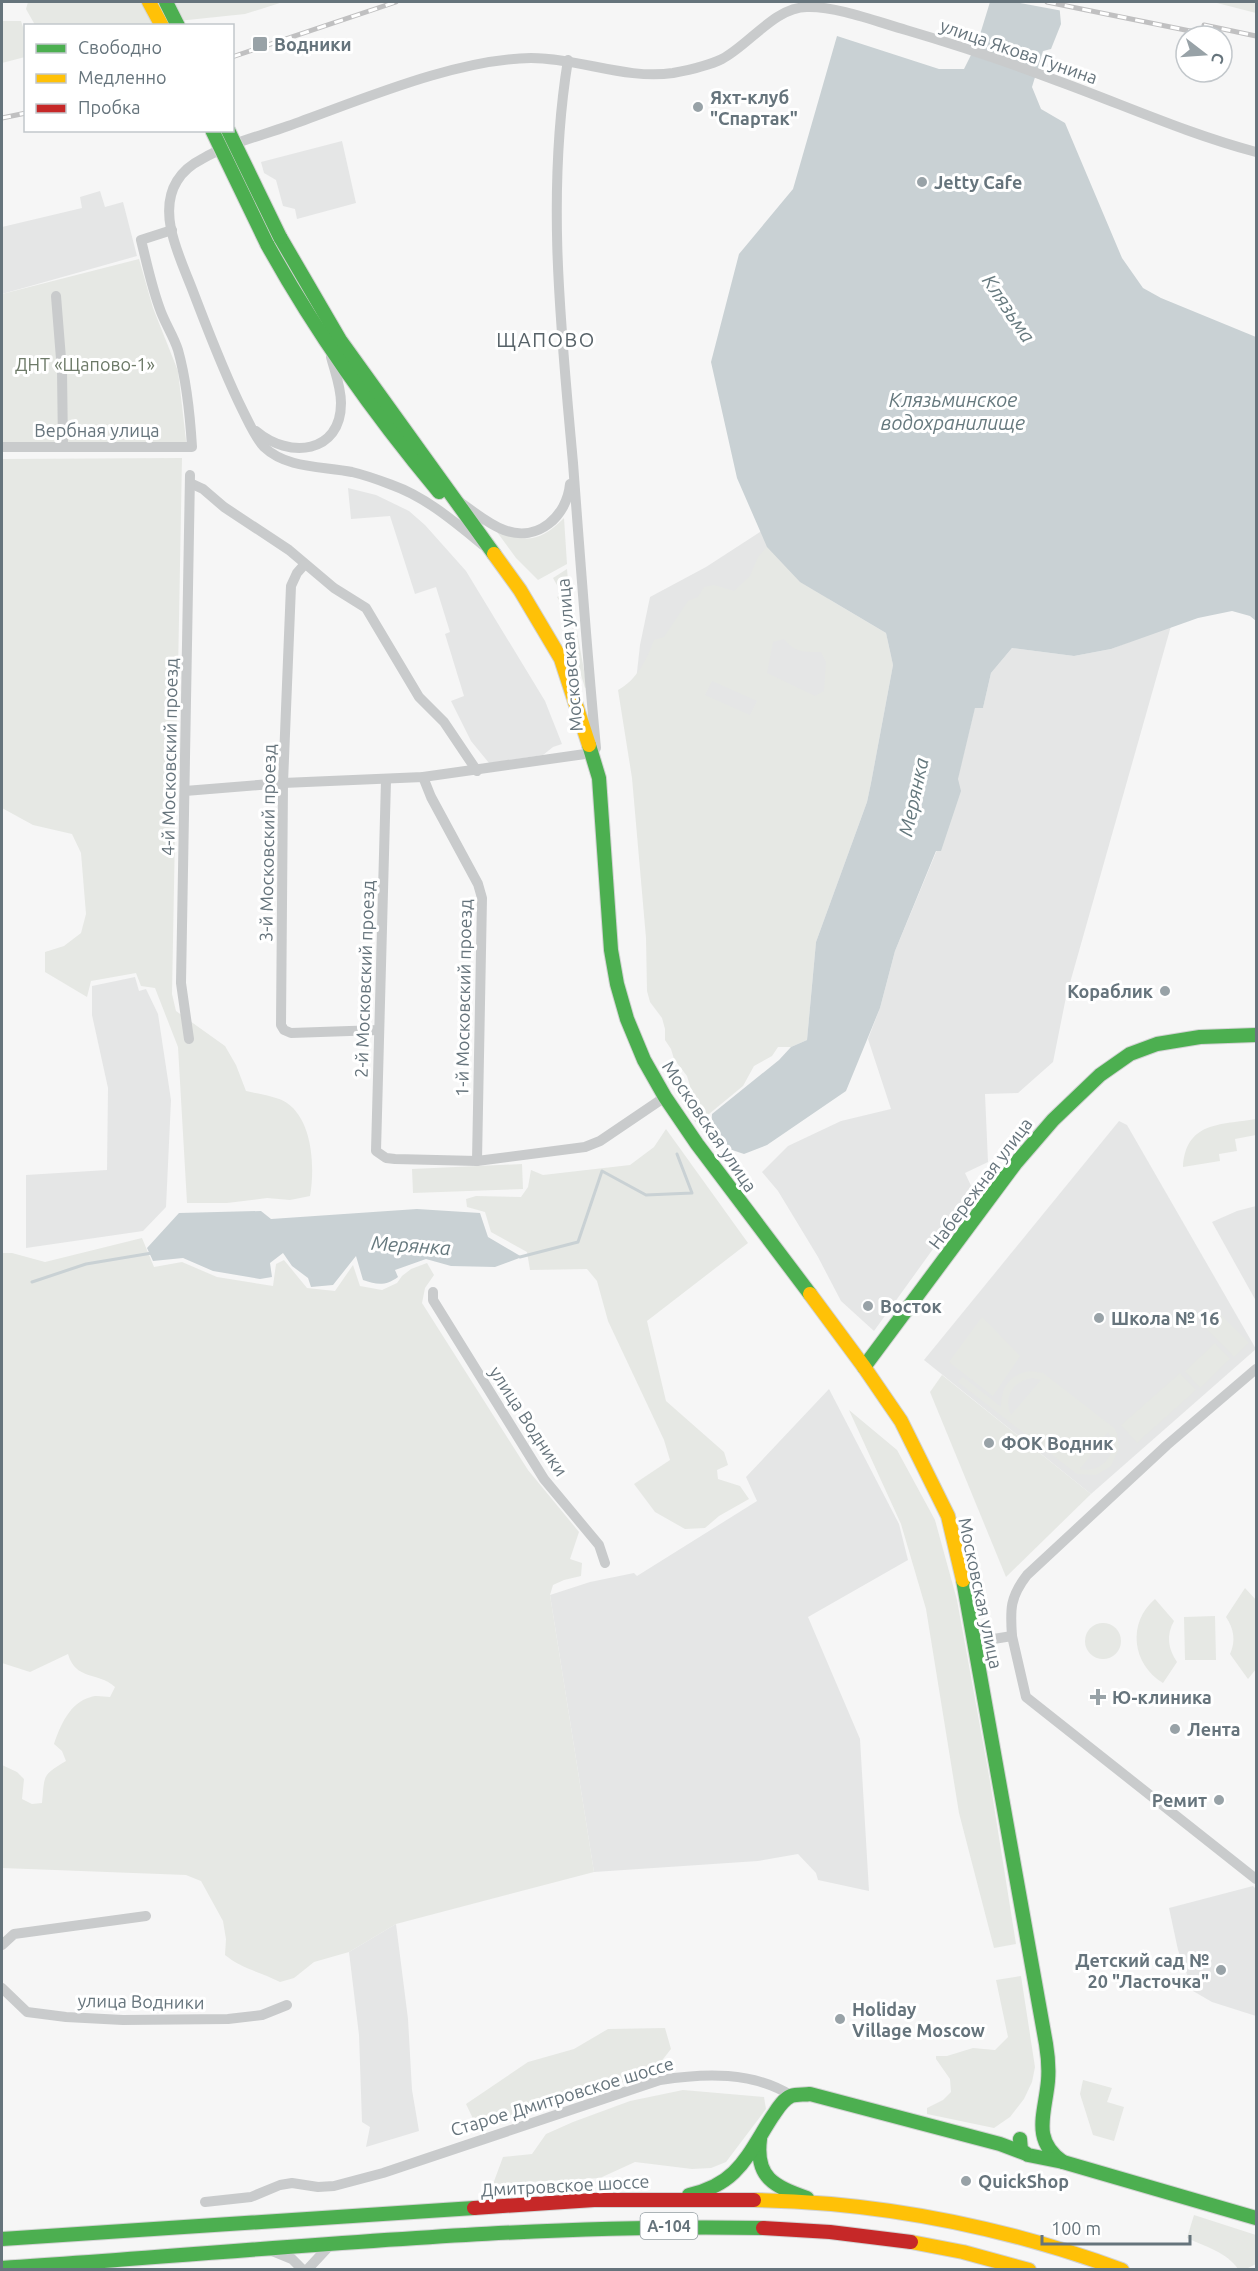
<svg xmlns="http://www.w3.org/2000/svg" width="1258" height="2271" viewBox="0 0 1258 2271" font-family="Ubuntu,sans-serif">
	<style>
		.built { fill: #e5e6e6 }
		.green { fill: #e6e8e4; fill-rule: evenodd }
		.water { fill: #c9d1d4 }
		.pier { fill: #f6f6f6 }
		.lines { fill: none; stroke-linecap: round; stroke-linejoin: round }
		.stream { stroke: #c9d1d4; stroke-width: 3 }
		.fast-casing { stroke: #d2d3d3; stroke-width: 16 }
		.slow-casing { stroke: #d2d3d3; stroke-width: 16 }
		.jam-casing { stroke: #d2d3d3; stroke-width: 16 }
		.street { stroke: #c9cbcc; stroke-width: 10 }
		.fast { stroke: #4caf50; stroke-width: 14 }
		.slow { stroke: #ffc107; stroke-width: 14 }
		.jam { stroke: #c62828; stroke-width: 14 }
		.rail-casing { stroke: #c0c0c1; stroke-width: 5 }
		.rail { stroke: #fff; stroke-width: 3; stroke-dasharray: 9; stroke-linecap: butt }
		.fast-bridge-casing { stroke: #d2d3d3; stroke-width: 16; stroke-linecap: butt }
		.fast-bridge { stroke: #4caf50; stroke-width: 14 }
		.poi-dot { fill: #98a2a7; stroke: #fff; stroke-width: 2 }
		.labels { text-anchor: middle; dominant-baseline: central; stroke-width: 6; stroke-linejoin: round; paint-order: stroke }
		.shield { fill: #fff; stroke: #949ea3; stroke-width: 1.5 }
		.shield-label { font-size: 16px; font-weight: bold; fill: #66747c }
		.poi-label { font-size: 18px; font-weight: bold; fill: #66747c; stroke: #fff; text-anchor: start }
		.street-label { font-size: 18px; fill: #66747c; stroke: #fff }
		.park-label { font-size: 18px; fill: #6d7a68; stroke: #fff }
		.water-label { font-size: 20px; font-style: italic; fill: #66797e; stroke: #fff }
		.neighbourhood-label { font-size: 20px; letter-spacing: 1.5px; fill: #576268; stroke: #fff }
	</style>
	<rect width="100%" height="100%" fill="#f6f6f6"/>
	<g class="built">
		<path d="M342,141L356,203L297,219L295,209L283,206L276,180L264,173L261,162Z"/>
		<path d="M100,191L105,207L123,202L137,256L2,294V227L82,208L80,197Z"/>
		<path d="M348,488L376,495L409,511L425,525L466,571L545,701L562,744L553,747L543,755L489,763L471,741L451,701L464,696L445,634L450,632L436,587L415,594L390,516L351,519Z"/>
		<path d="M803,490L871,783L636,681L640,645L650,597L706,567L760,532Z"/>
		<path d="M1171,626L1066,997L1053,1062L1018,1093L985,1094L988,1162L965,1173L974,1192L874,1331L841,1301L818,1257L778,1191L762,1172L788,1146L841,1121L891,1109L868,1039L880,1008L895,951L937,850L940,851L975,707L983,708L991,673L1012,648L1074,656L1111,649Z"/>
		<path d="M135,977L139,991L146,989L158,1014L171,1100L166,1207L143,1231L26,1248V1175L107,1170L108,1088L92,1015V986Z"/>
		<path d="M1119,1121L1127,1125L1256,1349L1091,1494L924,1360Z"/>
		<path d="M1256,1206V1301L1212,1222L1237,1211Z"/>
		<path d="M829,1389L899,1524L908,1560L808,1617L860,1739L869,1891L818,1880L816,1873L798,1854L758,1861L594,1872L550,1595L590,1582L634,1573L637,1576L757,1501L746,1477Z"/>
		<path d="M1253,1886L1256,1889V2016L1212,2002L1193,1991L1178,1950L1169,1908Z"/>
		<path d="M396,1924L408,2019L412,2090L419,2131L366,2147L370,2127L362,2122L359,2035L349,1952Z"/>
	</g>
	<g class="green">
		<path d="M28,2H283L245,14L178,21L165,26L35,25L26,9Z"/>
		<path d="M1213,2H1256V13Z"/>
		<path d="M2,21H21L25,33V57L2,63Z"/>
		<path d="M139,259L153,308L178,371L187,449L2,451V294Z"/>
		<path d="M182,458L172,994L176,1011L225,1046L236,1065L246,1091C258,1094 277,1096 287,1103C313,1121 315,1168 310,1196L290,1200L267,1198L227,1203H187L178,1047L155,988L141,986L136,973L91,981L87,997L45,972V952L64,946L81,933L86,914L81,853L72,834L33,825L2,808V459Z"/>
		<path d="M564,518L567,564L538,580L516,558L497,532C528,543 541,541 564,518Z"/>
		<path d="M767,547L800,582L886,633L893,665L871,783L867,802L816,942L807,1040L791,1047H778L772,1056L754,1066L743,1086L709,1114L705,1123L695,1122L684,1095L690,1086L687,1076L674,1059L671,1049L665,1040V1029L662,1018L650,1002L647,991L646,938L632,778L618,690C637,680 647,659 654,640L664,637L688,601L698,597L704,587L714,585L734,591L750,576L758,557ZM784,639C795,653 805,652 821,652L826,662L824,691L815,696L767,673L773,642ZM712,681L757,701L750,715L705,695Z"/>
		<path d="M567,569L572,623L569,625L560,609L563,606L557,597L562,594L553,578Z"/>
		<path d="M576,626L587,687L585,688L568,632Z"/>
		<path d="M1256,1119V1135L1235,1139L1237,1151L1219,1154L1220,1161L1183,1167C1186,1121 1221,1125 1256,1119Z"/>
		<path d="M666,1129L748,1243L647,1321L666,1401L724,1452L728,1465L717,1470L718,1479L740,1486L749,1499L719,1516L705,1528L685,1529L655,1512L634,1484L670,1460L664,1440L608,1321L597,1281L587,1269L530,1270L527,1252L491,1232L485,1212L467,1207L466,1199L476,1196L521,1197L528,1187L531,1170L543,1175L630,1165L654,1147Z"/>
		<path d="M522,1164L523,1189L413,1193L412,1169Z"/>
		<path d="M142,1238L154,1267L182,1262L217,1277L273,1286L276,1264L284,1260L307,1288L335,1291L353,1265L360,1286L382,1290L397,1283L402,1276L411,1269L427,1263L434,1275L425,1288L422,1303L528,1470L579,1532L570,1559L582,1563L581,1576L564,1580L553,1585L550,1595L594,1872L396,1924L349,1952L314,1962L294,1978L280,1982C261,1972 242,1969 225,1955L226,1939L223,1921L201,1881L186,1875L2,1868V1765L17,1772L24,1779L22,1799L32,1804L42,1803C45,1775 41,1776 66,1761L62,1751L54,1744C60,1726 70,1702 91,1697C96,1695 104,1697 110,1697L115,1687C97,1671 76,1681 68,1654L30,1672L2,1663V1253H12L45,1262Z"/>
		<path d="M1218,1312L1249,1343L1234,1357L1204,1326Z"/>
		<path d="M982,1317L1020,1356L993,1396L949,1362Z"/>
		<path d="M1215,1343L1230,1359L1200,1388L1185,1371Z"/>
		<path d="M1031,1371L1043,1373L1114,1428L1117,1434L1119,1448L1111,1466L1096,1475L1077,1474L958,1382L963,1377L1001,1407C1001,1387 1010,1374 1031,1371ZM1032,1378L1041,1380L1011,1415C1003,1397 1013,1381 1032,1378ZM1108,1432C1121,1452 1102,1474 1080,1469Z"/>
		<path d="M1180,1373L1196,1390L1137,1443L1121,1425Z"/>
		<path d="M942,1375L1091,1494L1006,1577L930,1392Z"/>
		<path d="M849,1410L897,1450L935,1520L957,1600L990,1781L1016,1944L994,1948L959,1813L926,1609L901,1524Z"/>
		<path d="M1245,1588L1256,1600V1669L1248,1679L1230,1654C1236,1641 1234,1629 1226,1617Z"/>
		<path d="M1155,1599L1174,1621C1166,1635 1168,1649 1177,1662L1163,1683C1132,1664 1127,1623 1155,1599Z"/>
		<path d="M1215,1616L1216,1660H1185L1184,1617Z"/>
		<circle cx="1103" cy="1641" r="18"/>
		<path d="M1021,1976L1035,2067L1032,2082L1024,2099L1010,2117L994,2128L927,2114V2108L943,2100L951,2092L950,2079L936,2059V2056H947L973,2048L995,2050L1008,2037L996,1980Z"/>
		<path d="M665,2028L671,2049L660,2063L619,2084L502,2121L476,2125L466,2104L528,2062L574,2049L608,2029Z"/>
		<path d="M1083,2080L1112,2088L1107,2102L1124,2107L1114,2141L1093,2135L1080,2094Z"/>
		<path d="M683,2090L764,2097L766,2109L726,2162L711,2168L692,2169L635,2162L600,2178L493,2184L503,2157L532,2154L546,2134L573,2122L630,2101Z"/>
		<path d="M1194,2215L1256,2235V2264L1246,2269H1238C1228,2253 1204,2246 1187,2238Z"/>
	</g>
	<g class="water">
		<path d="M990,2H1059L1061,24L1051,49L1043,51L1032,87L1041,109L1065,123L1122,258L1143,288L1161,298L1256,337V621L1250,616L1232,611L1198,618L1111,649L1074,656L1012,648L991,673L983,708H975L958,779L961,791L941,851H936L895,951L880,1008L846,1091L767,1145L744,1154L729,1149L711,1131L712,1114L779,1060L791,1047L807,1040L816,942L867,802L871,783L893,665L886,633L800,582L767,547L737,478L711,362L739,254L793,189L837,36L939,69H964L978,41Z"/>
		<path d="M417,1209L480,1213L488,1237L522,1257L495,1267L451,1266L426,1259L395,1270L398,1277C386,1286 377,1285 363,1280L356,1256L333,1285L311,1287L308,1278L292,1266L283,1253L270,1263L272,1277L260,1279L213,1271L183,1258L153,1261L147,1248L179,1213L261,1211L271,1219Z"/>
	</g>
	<path class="pier" d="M1015,2H1062L1063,11Z"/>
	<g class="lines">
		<g class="stream">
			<path d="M520,1257L578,1242L602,1171L646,1195L692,1193L677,1154"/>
			<path d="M32,1282L86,1264L152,1253"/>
		</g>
		<defs>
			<g id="fast">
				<path d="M166,2L178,26"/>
				<path d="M280,237L340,340L494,554"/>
				<path d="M267,244C316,333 374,414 439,492"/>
				<path d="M589,745L599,778L611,950L617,984L627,1019L644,1060L665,1097L697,1144L810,1294"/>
				<path d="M864,1367L1015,1164L1053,1120L1100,1075L1130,1054L1157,1044L1200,1037L1256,1035"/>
				<path d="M963,1580L1046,2044C1048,2056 1049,2069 1048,2081C1045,2114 1031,2140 1063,2162"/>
				<path d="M760,2139C755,2178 774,2186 807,2198"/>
				<path d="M1020,2139L1021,2150L1028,2155L1063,2162L1256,2218"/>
				<path d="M689,2195C738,2184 747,2156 772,2117C777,2110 782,2100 791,2096C797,2094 804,2095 810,2094L1000,2144L1024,2153"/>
				<path d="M2,2239L474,2208"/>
				<path d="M2,2268C255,2252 509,2223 763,2228"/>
			</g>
			<g id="slow">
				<path d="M149,2L162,26"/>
				<path d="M494,554L520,590L561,659L589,745"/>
				<path d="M810,1294L864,1367L901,1421L948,1516L963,1580"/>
				<path d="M754,2200C881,2202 1002,2226 1122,2270"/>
				<path d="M911,2242L963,2252L1029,2270"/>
			</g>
			<g id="jam">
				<path d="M474,2208L594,2200H754"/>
				<path d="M763,2228L830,2232L911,2242"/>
			</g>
		</defs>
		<use href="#fast" class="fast-casing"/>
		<use href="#slow" class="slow-casing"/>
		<use href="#jam" class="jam-casing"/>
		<g class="street">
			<path d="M568,60C546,194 561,329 573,463C580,558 587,653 596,748"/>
			<path d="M56,296L62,371L63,447"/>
			<path d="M256,431C289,459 341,454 341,403C341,387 335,372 331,357"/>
			<path d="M2,447H192C190,414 187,382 178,350C174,337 166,325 161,312C152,289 147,264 141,240L172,230"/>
			<path d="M190,483L203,489L224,507L289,550L334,588L366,608L419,697L444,722L477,771"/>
			<path d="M460,502C474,512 488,524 504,530C538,543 567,516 570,484"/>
			<path d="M483,545C456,523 426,497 392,485C379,480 365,475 352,472C323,466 287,469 264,447C255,437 249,423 243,411C224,373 209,333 194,294C182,261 156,215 177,181C183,171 192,164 202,159C227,144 260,136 288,126C361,100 455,59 531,58C579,58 626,80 673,73C689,70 708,66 722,59C749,45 775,7 807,7C836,6 878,22 906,30C957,45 1008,62 1058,81C1124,105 1188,134 1256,152"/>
			<path d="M304,565L297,573L291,586L283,783L281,1025L284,1030L291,1033L379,1030"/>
			<path d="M423,777L431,797L478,884L482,898L477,1161"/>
			<path d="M386,780L376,1151L386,1158L395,1159L477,1161L585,1147L600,1141L665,1097"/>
			<path d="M185,791L283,783L423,777L592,753"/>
			<path d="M189,1039L181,983L190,475"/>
			<path d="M433,1292V1300L544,1479L599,1545L605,1563"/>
			<path d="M1012,1636L1026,1697L1256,1879"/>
			<path d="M975,1642L1012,1636C1010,1609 1010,1597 1027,1575L1167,1445L1256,1369"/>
			<path d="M2,1945L14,1934L146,1916"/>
			<path d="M2,1988L27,2012L66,2017L123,2020L228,2019L262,2015L287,2005"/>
			<path d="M205,2202L251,2197L280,2185L292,2183L318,2187L334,2186L383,2173L660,2080C704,2073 753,2071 792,2096"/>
			<path d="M270,2250L292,2259L303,2270"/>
			<path d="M307,2270L331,2244"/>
		</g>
		<use href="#fast" class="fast"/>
		<use href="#slow" class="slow"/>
		<use href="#jam" class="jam"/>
		<defs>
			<g id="rail">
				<path d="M1047,2L1215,36"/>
				<path d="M1204,25L1256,36"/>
				<path d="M232,57L396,2"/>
				<path d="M2,118L26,113"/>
			</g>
		</defs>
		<use href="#rail" class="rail-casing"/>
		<use href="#rail" class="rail"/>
		<defs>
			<g id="fast-bridge">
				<path d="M212,130L267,244"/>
				<path d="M228,130L280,237"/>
			</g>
		</defs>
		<use href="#fast-bridge" class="fast-bridge-casing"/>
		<use href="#fast-bridge" class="fast-bridge"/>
	</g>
	<g class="poi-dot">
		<rect x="252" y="36" width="16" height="16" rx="3"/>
		<circle cx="698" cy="107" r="6"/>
		<circle cx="922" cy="182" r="6"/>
		<circle cx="1165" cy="991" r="6"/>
		<circle cx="868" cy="1306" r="6"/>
		<circle cx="1099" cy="1318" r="6"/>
		<circle cx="989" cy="1443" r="6"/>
		<path d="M1095 1688h6v6h6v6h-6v6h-6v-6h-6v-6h6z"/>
		<circle cx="1175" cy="1729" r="6"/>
		<circle cx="1219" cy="1800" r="6"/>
		<circle cx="1221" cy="1970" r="6"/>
		<circle cx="840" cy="2019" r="6"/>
		<circle cx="966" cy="2181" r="6"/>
	</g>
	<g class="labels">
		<rect class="shield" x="640.5" y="2213" width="57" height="26" rx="4.5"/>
		<g class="shield-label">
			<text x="669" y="2226">А-104</text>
		</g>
		<g class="poi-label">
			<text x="274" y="44">Водники</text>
			<text x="710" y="97">Яхт-клуб<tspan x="710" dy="21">"Спартак"</tspan></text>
			<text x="934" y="182">Jetty Cafe</text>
			<text x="1153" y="991" text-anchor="end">Кораблик</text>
			<text x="880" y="1306">Восток</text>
			<text x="1111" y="1318">Школа № 16</text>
			<text x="1001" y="1443">ФОК Водник</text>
			<text x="1112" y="1697">Ю-клиника</text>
			<text x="1187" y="1729">Лента</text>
			<text x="1207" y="1800" text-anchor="end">Ремит</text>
			<text x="1209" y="1960" text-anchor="end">Детский сад №<tspan x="1209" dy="21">20 "Ласточка"</tspan></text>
			<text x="852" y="2009">Holiday<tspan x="852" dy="21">Village Moscow</tspan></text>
			<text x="978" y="2181">QuickShop</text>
		</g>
		<g class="street-label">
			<text transform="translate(1019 51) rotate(19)">улица Якова Гунина</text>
			<text x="97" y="430">Вербная улица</text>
			<text transform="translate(569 655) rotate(-95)">Московская улица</text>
			<text transform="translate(169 757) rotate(-89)">4-й Московский проезд</text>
			<text transform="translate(267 843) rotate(-89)">3-й Московский проезд</text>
			<text transform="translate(364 979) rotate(-88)">2-й Московский проезд</text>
			<text transform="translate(463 998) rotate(-89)">1-й Московский проезд</text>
			<text transform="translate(710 1126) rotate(56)">Московская улица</text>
			<text transform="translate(980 1183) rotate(-53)">Набережная улица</text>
			<text transform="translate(529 1421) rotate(57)">улица Водники</text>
			<text transform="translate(981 1593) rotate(78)">Московская улица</text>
			<text transform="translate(141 2001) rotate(1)">улица Водники</text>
			<text transform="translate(562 2096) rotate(-17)">Старое Дмитровское шоссе</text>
			<text transform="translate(565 2185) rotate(-3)">Дмитровское шоссе</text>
		</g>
		<g class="park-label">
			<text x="85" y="364">ДНТ «Щапово-1»</text>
		</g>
		<g class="water-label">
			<text transform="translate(1009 308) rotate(56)">Клязьма</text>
			<text x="953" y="399">Клязьминское<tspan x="953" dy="23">водохранилище</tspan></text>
			<text transform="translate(913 797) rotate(-78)">Мерянка</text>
			<text transform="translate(411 1245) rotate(4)">Мерянка</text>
		</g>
		<g class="neighbourhood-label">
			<text x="546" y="339">ЩАПОВО</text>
		</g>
	</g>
	<rect width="1258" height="2271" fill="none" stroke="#66747c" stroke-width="6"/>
	<rect x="24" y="24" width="210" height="108" fill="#ffffff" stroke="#c2c7cb" stroke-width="1.5"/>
	<rect x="36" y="44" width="30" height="9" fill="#4caf50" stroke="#c2c7cb" stroke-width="1.5"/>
	<text x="78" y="54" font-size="18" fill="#66747c">Свободно</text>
	<rect x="36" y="74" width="30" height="9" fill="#ffc107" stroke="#c2c7cb" stroke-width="1.5"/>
	<text x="78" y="84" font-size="18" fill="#66747c">Медленно</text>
	<rect x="36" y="104" width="30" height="9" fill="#c62828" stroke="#c2c7cb" stroke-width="1.5"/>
	<text x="78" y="114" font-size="18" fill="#66747c">Пробка</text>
	<g transform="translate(1204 54) rotate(107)"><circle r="28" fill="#ffffff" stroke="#c2c7cb" stroke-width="1.5"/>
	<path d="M0-4.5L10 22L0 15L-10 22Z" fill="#98a2a7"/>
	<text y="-9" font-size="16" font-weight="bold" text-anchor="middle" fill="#66747c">С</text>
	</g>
	<path d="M1042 2235v9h148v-9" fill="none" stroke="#66747c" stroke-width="3"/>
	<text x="1051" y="2235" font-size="18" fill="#66747c" stroke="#ffffff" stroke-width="4.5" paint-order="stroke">100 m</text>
</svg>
